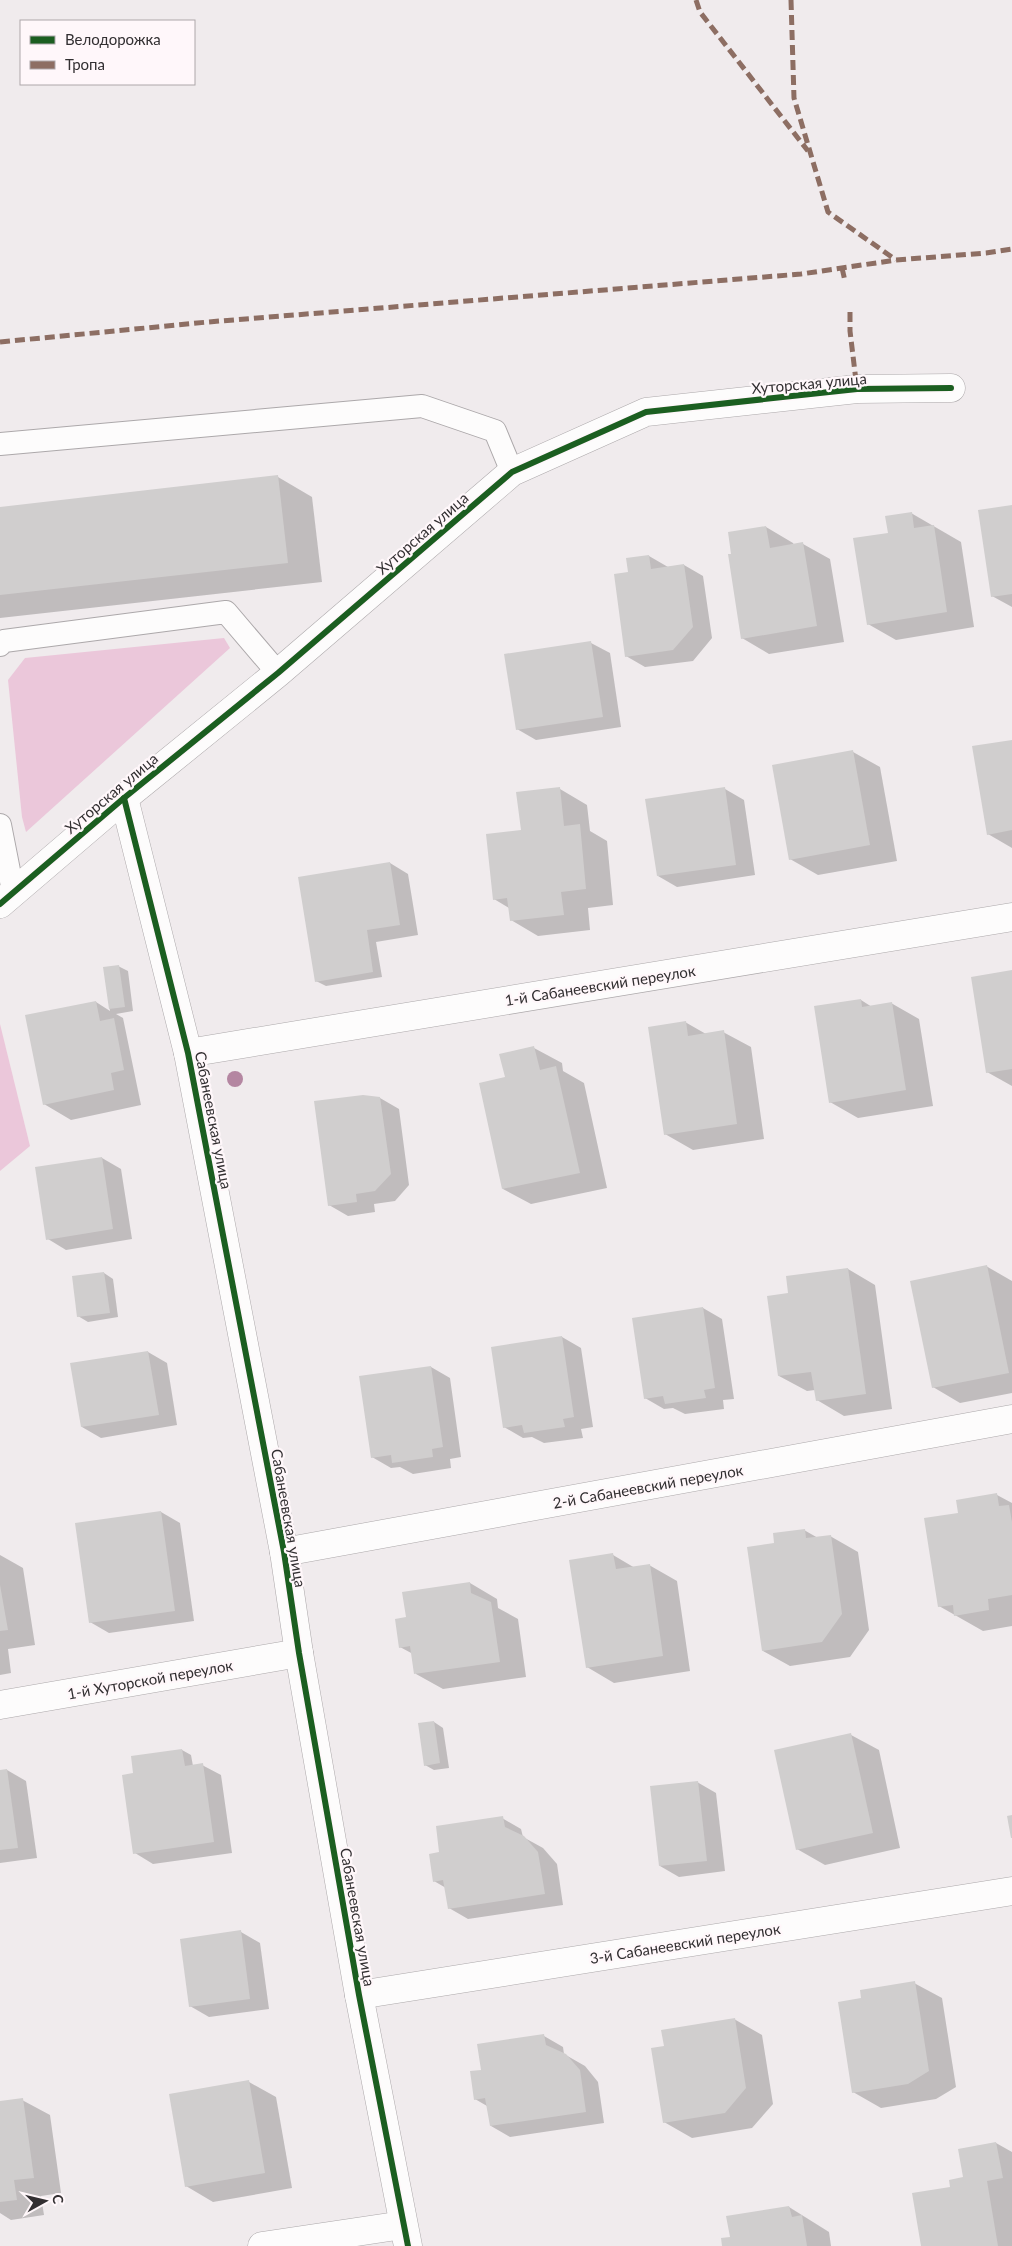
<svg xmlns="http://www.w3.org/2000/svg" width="1012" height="2246" viewBox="0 0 1012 2246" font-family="Lato,sans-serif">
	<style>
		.green { fill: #ebc7da }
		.shadow { fill: #0003 }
		.building { fill: #d0cece }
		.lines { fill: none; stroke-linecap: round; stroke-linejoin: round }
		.service-casing { stroke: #aca8aa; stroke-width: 24 }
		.minor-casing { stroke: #aca8aa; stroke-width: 29 }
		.service { stroke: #fdfcfc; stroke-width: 22 }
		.minor { stroke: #fdfcfc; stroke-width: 28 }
		.quiet { stroke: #8d6e63; stroke-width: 5; stroke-dasharray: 10 5; stroke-linecap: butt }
		.cycleway-casing { stroke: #fff7fa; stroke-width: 9 }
		.cycleway { stroke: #1b5e20; stroke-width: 6 }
		.tree { fill: #b486a1 }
		.labels { text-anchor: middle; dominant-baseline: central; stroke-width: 4.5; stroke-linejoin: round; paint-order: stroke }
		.street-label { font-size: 15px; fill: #322f31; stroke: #fff7fa }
	</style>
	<rect width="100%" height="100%" fill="#f0ebed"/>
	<g class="green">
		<path d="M224,638L230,648L26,832L22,817L8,680L25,658Z"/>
		<path d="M0,1024L30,1146L0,1171Z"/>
	</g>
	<g class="shadow">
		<path d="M278,477L312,497L322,582L0,618V508Z"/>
		<path d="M1012,506V607L992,596Z"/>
		<path d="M911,513L961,542L974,627L896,640L868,624L889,534Z"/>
		<path d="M766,527L793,543L794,545L803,544L830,559L844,642L769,654L742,638L733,555Z"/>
		<path d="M649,556L668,567L684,565L703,576L712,638L693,661L645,667L626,656L630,573Z"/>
		<path d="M591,643L610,653L621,727L536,740L517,729L506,655Z"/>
		<path d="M1012,741V848L988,834Z"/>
		<path d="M853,752L880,767L897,861L818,875L790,859Z"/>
		<path d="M560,789L587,805L590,831L607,841L613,905L588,908L590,930L538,936L511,920L509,908L494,899L522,831Z"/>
		<path d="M725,789L744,800L755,875L677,887L658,876Z"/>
		<path d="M390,863L408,874L418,935L376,942L382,977L326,986L316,981Z"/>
		<path d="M118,966L128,971L133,1011L116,1014L123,1018L141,1105L71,1120L44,1104L96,1002L110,1011L104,968Z"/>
		<path d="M1012,971V1086L987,1072Z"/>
		<path d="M861,1000L872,1007L891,1003L919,1019L933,1106L858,1118L830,1102Z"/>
		<path d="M685,1022L706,1034L723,1032L751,1047L764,1139L693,1150L665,1134Z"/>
		<path d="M534,1048L562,1063L563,1071L584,1083L607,1188L531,1204L503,1189L506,1078Z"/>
		<path d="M380,1098L399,1109L409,1185L395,1201L374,1204L375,1212L348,1216L329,1205Z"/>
		<path d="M102,1158L121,1169L132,1239L66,1250L48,1239Z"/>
		<path d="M986,1266L1012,1281V1393L960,1403L933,1387Z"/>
		<path d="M848,1269L875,1285L892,1409L844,1416L817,1400L815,1390L807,1391L779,1376L790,1294Z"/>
		<path d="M104,1273L113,1279L118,1317L88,1322L78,1316Z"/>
		<path d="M703,1308L722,1319L734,1399L723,1400L724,1409L685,1414L673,1408L664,1409L645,1398Z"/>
		<path d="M562,1337L581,1348L593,1427L581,1429L583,1438L544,1443L532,1437L523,1438L504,1427Z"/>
		<path d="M148,1352L167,1363L177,1425L101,1438L82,1427L72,1364Z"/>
		<path d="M431,1367L450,1378L461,1457L450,1459L451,1468L413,1474L400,1467L391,1468L372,1457Z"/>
		<path d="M997,1495L1012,1503V1626L983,1631L939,1606L959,1514Z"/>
		<path d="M161,1512L180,1523L194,1621L109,1633L90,1622Z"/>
		<path d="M804,1530L818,1538L830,1536L858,1552L869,1630L850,1657L790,1666L763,1651L776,1544Z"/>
		<path d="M0,1555L23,1568L35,1645L8,1649L11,1673L0,1675Z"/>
		<path d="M613,1555L635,1568L649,1565L677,1581L690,1671L614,1683L587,1667Z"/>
		<path d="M470,1583L497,1599L498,1608L518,1619L526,1677L443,1689L416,1674L413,1654L400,1647Z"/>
		<path d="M434,1722L443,1728L449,1768L434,1770L425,1765Z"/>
		<path d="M851,1735L879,1750L900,1848L825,1865L797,1849Z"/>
		<path d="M182,1750L191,1755L193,1766L202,1765L221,1775L232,1853L153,1864L135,1853L134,1774Z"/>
		<path d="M7,1770L26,1781L37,1858L0,1863V1771Z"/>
		<path d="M697,1782L716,1793L725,1871L679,1877L660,1866Z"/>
		<path d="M502,1818L521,1829L523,1837L543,1848L557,1864L563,1905L468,1919L449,1908L446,1888L434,1881L441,1853Z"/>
		<path d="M241,1932L260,1943L269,2009L209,2017L190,2006Z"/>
		<path d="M914,1983L942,1998L956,2087L936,2099L881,2108L853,2092L862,1999Z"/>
		<path d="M734,2019L762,2035L773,2104L752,2128L692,2138L664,2122L665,2047Z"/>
		<path d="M544,2036L563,2047L564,2054L585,2066L598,2082L604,2123L510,2137L491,2126L487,2106L475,2099L482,2071Z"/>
		<path d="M249,2082L276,2097L292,2188L213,2202L186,2186Z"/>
		<path d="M22,2100L50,2115L61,2193L41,2196L44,2215L11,2220L0,2213V2103Z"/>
		<path d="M996,2143L1012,2152V2246H923L951,2188L965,2178Z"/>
		<path d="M789,2207L829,2232L831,2246H723L731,2238Z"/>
	</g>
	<g class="building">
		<path d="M278,475L288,563L0,595V507Z"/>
		<path d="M1012,505V594L991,597L978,510Z"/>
		<path d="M912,512L914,528L934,525L947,612L867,625L853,538L888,533L885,516Z"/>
		<path d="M766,526L770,548L803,542L817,626L741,639L728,554H731L728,532Z"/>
		<path d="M649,555L651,569L684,564L693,627L673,650L625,657L614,574L628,572L626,558Z"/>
		<path d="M591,641L603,717L516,730L504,654Z"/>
		<path d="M1012,740V830L987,835L972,746Z"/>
		<path d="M853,750L870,845L789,860L772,765Z"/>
		<path d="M560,787L564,826L580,824L586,889L561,892L564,915L510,921L507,898L493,900L486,834L521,830L516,792Z"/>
		<path d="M725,787L736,865L657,876L645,799Z"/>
		<path d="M390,862L400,925L367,930L373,972L315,982L298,877Z"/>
		<path d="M119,965L125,1007L109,1009L103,967Z"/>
		<path d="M1012,970V1069L986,1073L971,977Z"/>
		<path d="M861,999L862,1007L892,1002L906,1090L829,1103L814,1006Z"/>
		<path d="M96,1001L100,1021L114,1018L124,1070L111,1073L114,1090L43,1105L25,1015Z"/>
		<path d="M686,1021L688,1036L724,1030L737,1124L664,1135L648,1027Z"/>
		<path d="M534,1046L540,1070L556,1066L580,1173L502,1189L479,1083L505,1077L499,1054Z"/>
		<path d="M363,1095L380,1097L391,1174L375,1191L356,1194L357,1202L328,1206L314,1101Z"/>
		<path d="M102,1157L113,1229L46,1240L35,1167Z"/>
		<path d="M987,1265L1009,1373L932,1388L910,1281Z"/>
		<path d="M848,1268L866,1394L816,1401L811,1372L778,1376L767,1296L788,1293L786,1276Z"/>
		<path d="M104,1272L110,1313L77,1317L72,1276Z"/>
		<path d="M703,1307L715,1388L704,1390L706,1398L665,1404L663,1396L644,1399L632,1318Z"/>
		<path d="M562,1336L574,1417L563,1419L565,1427L524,1433L522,1425L503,1428L491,1347Z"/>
		<path d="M148,1351L159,1415L81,1427L70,1363Z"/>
		<path d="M431,1366L443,1447L432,1449L433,1457L392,1463L391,1455L371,1458L359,1376Z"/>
		<path d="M997,1493L999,1506L1009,1505L1012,1522V1595L988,1599L989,1610L954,1616L953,1605L938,1607L924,1518L958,1513L956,1500Z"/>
		<path d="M161,1511L175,1611L89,1623L75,1523Z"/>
		<path d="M805,1529L806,1538L831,1535L842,1614L822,1642L762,1651L747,1547L774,1543L773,1533Z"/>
		<path d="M613,1553L616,1569L650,1564L663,1656L586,1668L569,1560Z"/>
		<path d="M470,1582L471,1593L491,1602L500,1662L414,1674L410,1646L399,1648L395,1619L406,1617L402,1592Z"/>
		<path d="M0,1585L8,1630L0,1631Z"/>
		<path d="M434,1721L440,1763L424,1766L418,1723Z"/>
		<path d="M851,1733L873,1833L796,1850L774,1750Z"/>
		<path d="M182,1749L185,1766L203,1763L214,1842L133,1854L122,1775L133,1773L131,1756Z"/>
		<path d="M7,1769L18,1848L0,1850V1770Z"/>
		<path d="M698,1781L707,1861L659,1866L650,1786Z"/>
		<path d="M1012,1815V1838H1011L1007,1816Z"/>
		<path d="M503,1816L505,1827L524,1836L538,1852L545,1894L448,1909L443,1880L433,1882L429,1854L439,1852L436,1826Z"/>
		<path d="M241,1930L250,1999L189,2007L180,1939Z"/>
		<path d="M915,1981L929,2071L908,2084L852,2093L838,2002L861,1998L860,1990Z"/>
		<path d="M735,2018L746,2088L725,2113L663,2123L651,2048L664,2046L661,2030Z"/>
		<path d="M544,2034L546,2045L566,2054L580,2070L586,2112L490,2126L485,2098L474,2100L470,2071L481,2070L477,2044Z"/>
		<path d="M249,2080L265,2173L185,2187L169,2094Z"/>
		<path d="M23,2098L34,2178L14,2180L17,2200L0,2202V2101Z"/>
		<path d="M996,2142L1003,2178L987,2181L998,2246H921L912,2193L950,2187L949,2180L963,2177L958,2149Z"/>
		<path d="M789,2206L792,2217L802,2215L807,2246H722L721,2238L730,2237L726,2216Z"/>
	</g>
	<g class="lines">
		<defs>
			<g id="service">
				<path d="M0,444L422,406L495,431L512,472"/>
				<path d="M0,645L4,641L226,612L278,673"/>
				<path d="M0,825L13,891"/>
			</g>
			<g id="minor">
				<path d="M124,798L188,1053L284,1552L299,1653L359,1995L408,2246"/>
				<path d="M0,904L124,798L278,673L512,472L646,412L857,389L951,388"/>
				<path d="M188,1053L1012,917"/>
				<path d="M284,1552L1012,1419"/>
				<path d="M0,1705L299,1653"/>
				<path d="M359,1995L1012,1891"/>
				<path d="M262,2246L403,2225"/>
			</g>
		</defs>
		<use href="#service" class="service-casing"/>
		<use href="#minor" class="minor-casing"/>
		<use href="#service" class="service"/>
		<use href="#minor" class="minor"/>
		<g class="quiet">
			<path d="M696,0L700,12L808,151"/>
			<path d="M791,0L794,98L828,212L896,260"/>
			<path d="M842,268L845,281"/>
			<path d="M850,312V331L857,389"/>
			<path d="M0,342L208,322L801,274L896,260L986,253L1012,249"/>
		</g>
		<defs>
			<g id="cycleway">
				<path d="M124,798L188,1053L284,1552L299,1653L359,1995L408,2246"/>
				<path d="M0,904L124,798L278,673L512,472L646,412L857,389L951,388"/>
			</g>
		</defs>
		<use href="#cycleway" class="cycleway-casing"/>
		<use href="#cycleway" class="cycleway"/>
	</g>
	<circle class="tree" cx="235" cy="1079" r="8"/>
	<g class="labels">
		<g class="street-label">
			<text transform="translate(809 383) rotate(-5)">Хуторская улица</text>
			<text transform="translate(422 533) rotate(-41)">Хуторская улица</text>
			<text transform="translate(111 793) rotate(-40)">Хуторская улица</text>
			<text transform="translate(600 985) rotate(-9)">1-й Сабанеевский переулок</text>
			<text transform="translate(214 1120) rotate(79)">Сабанеевская улица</text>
			<text transform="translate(648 1486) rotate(-10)">2-й Сабанеевский переулок</text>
			<text transform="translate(289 1518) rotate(80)">Сабанеевская улица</text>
			<text transform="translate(150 1679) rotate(-10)">1-й Хуторской переулок</text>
			<text transform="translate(358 1917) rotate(80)">Сабанеевская улица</text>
			<text transform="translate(685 1943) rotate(-9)">3-й Сабанеевский переулок</text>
		</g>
	</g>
	<rect x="20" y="20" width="175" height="65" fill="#fff7fa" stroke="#ada7aa"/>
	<rect x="30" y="36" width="25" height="8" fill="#1b5e20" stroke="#ada7aa"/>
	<text x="65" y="45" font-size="15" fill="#322f31">Велодорожка</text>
	<rect x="30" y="61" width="25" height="8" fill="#8d6e63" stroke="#ada7aa"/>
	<text x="65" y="70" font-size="15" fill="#322f31">Тропа</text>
	<g transform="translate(45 2201) rotate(82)" stroke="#fff7fa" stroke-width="4" paint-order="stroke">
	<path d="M0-4L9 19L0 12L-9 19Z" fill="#322f31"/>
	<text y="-8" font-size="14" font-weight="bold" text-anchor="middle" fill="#322f31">С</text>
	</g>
</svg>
